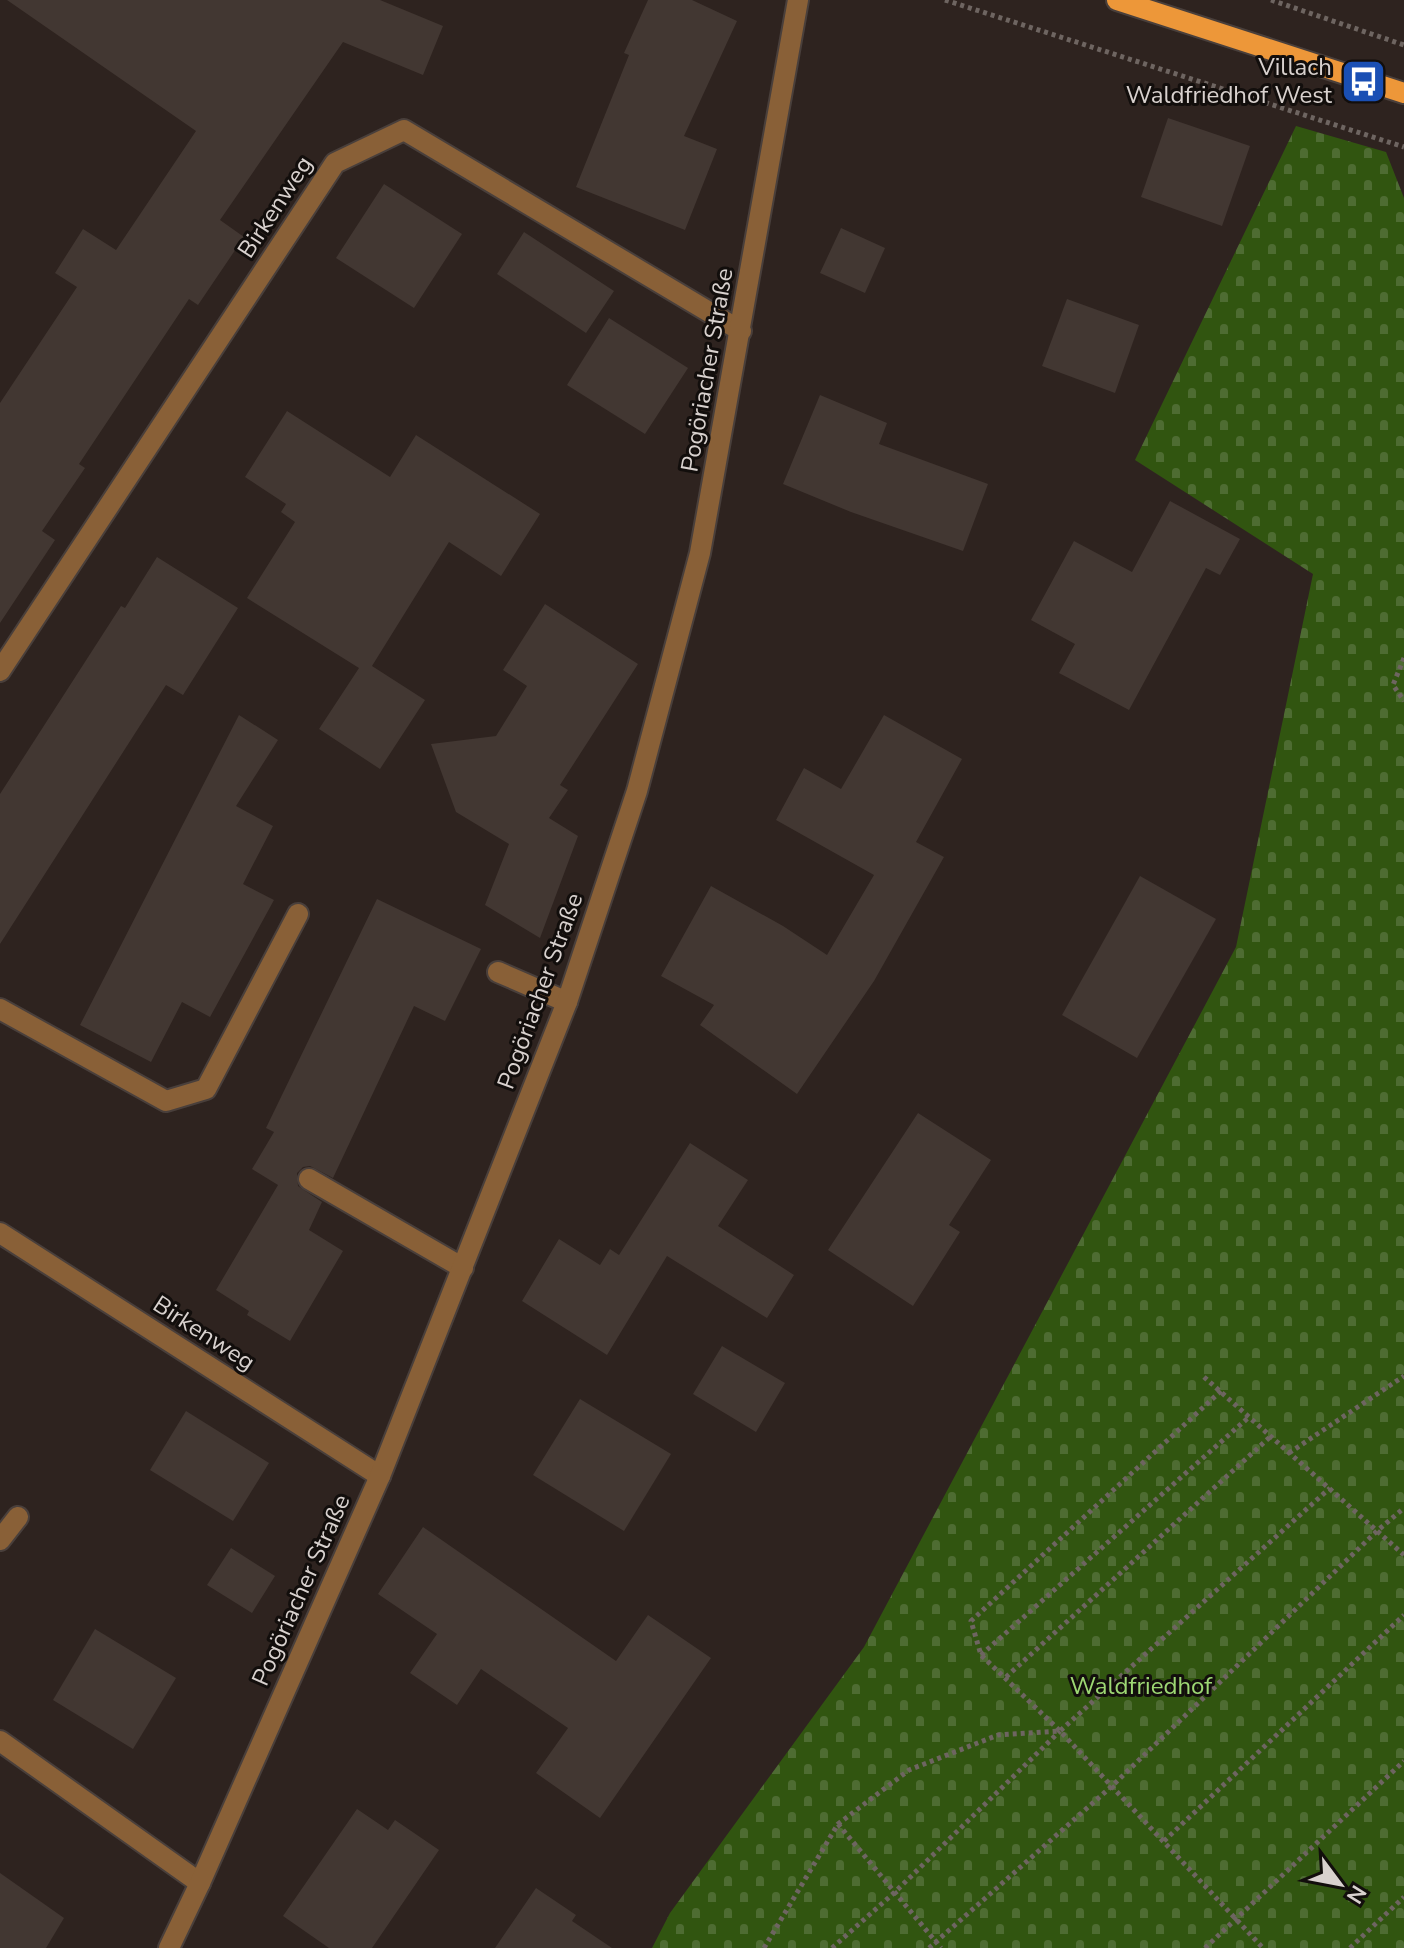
<svg xmlns="http://www.w3.org/2000/svg" width="1404" height="1948" viewBox="0 0 1404 1948" font-family="'Nunito Sans',sans-serif">
	<style>
		.cemetery { fill: url(#cemetery-stones) }
		.building { fill: #423732 }
		.lines { fill: none; stroke-linecap: round; stroke-linejoin: round }
		.minor-casing { stroke: #493f3b; stroke-width: 24 }
		.major-casing { stroke: #493f3b; stroke-width: 24 }
		.path { stroke: #6e6561; stroke-width: 5; stroke-dasharray: 4 4; stroke-linecap: butt }
		.minor { stroke: #896037; stroke-width: 20 }
		.major { stroke: #ed9739; stroke-width: 20 }
		.labels { text-anchor: middle; dominant-baseline: central; stroke-width: 6; stroke-linejoin: round; paint-order: stroke }
		.poi-label { font-size: 24px; fill: #d8d1ce; stroke: #120e0c; text-anchor: end }
		.street-label { font-size: 24px; fill: #d8d1ce; stroke: #120e0c }
		.park-label { font-size: 24px; fill: #9dd773; stroke: #120e0c }
	</style>
	<defs>
		<pattern id="cemetery-stones" width="16" height="16" patternUnits="userSpaceOnUse" patternTransform="scale(2)"><rect width="16" height="16" fill="#315510"/><path d="M2 7V4a2 2 0 0 1 4 0v3zM10 15v-3a2 2 0 0 1 4 0v3z" fill="#4e6c32"/></pattern>
	</defs>
	<rect width="100%" height="100%" fill="#2e231f"/>
	<path class="cemetery" d="M1296,126L1386,152L1404,198V1948H652L670,1913L864,1647L1236,947L1313,574L1135,460Z"/>
	<g class="building">
		<path d="M7,0H380L443,26L423,75L343,42L220,220L244,237L198,305L189,299L79,464L85,468L42,531L55,540L0,623V403L77,287L55,273L83,229L116,250L196,131Z"/>
		<path d="M648,0H692L737,21L684,136L717,149L685,230L576,187L629,55L624,53Z"/>
		<path d="M1168,118L1250,146L1222,226L1141,197Z"/>
		<path d="M384,184L462,234L414,308L336,258Z"/>
		<path d="M841,228L885,248L865,293L820,273Z"/>
		<path d="M524,232L614,291L586,333L497,274Z"/>
		<path d="M1067,299L1139,325L1115,393L1042,366Z"/>
		<path d="M609,318L688,368L645,434L567,385Z"/>
		<path d="M820,395L887,423L879,444L988,484L963,551L851,512L783,484Z"/>
		<path d="M287,411L390,477L416,435L540,514L501,576L449,542L372,666L425,700L380,769L319,729L359,668L247,598L295,522L281,512L286,504L245,477Z"/>
		<path d="M1170,501L1240,539L1220,575L1206,568L1129,710L1059,673L1075,644L1031,620L1074,541L1132,572Z"/>
		<path d="M157,557L238,608L183,695L166,685L0,944V794L121,606L125,608Z"/>
		<path d="M545,604L638,664L560,785L568,790L549,818L578,836L540,938L485,905L509,844L456,812L431,744L496,736L527,686L503,670Z"/>
		<path d="M239,715L278,740L236,806L273,826L243,884L274,900L210,1017L182,1002L151,1062L80,1025Z"/>
		<path d="M884,715L962,759L916,842L944,857L874,981L797,1094L700,1025L714,1005L661,976L711,886L783,926L827,955L874,875L776,820L804,768L841,789Z"/>
		<path d="M1140,876L1216,919L1137,1058L1062,1015Z"/>
		<path d="M377,899L481,949L445,1021L414,1006L333,1178L310,1166L303,1167L297,1173L298,1186L322,1202L309,1230L343,1251L290,1341L247,1315L249,1311L216,1290L278,1185L252,1169L274,1132L266,1128Z"/>
		<path d="M918,1113L991,1160L949,1225L960,1232L913,1306L828,1250Z"/>
		<path d="M690,1143L748,1180L718,1226L794,1275L767,1318L667,1256L607,1355L522,1301L559,1239L600,1265L610,1249L619,1255Z"/>
		<path d="M722,1346L785,1383L756,1432L693,1394Z"/>
		<path d="M580,1399L671,1454L624,1531L533,1475Z"/>
		<path d="M186,1411L269,1463L233,1521L150,1470Z"/>
		<path d="M423,1527L616,1661L648,1615L711,1658L600,1818L536,1773L568,1728L481,1669L457,1705L410,1673L437,1634L378,1594Z"/>
		<path d="M231,1548L275,1576L252,1613L207,1585Z"/>
		<path d="M95,1629L176,1678L133,1749L53,1700Z"/>
		<path d="M357,1809L388,1830L395,1820L439,1850L372,1948H329L283,1916Z"/>
		<path d="M0,1873L64,1918L46,1948H0Z"/>
		<path d="M536,1888L576,1915L572,1921L612,1948H495Z"/>
	</g>
	<g class="lines">
		<defs>
			<g id="minor">
				<path d="M0,671L335,163L404,130L741,331"/>
				<path d="M498,972L567,1002"/>
				<path d="M0,1009L166,1101L206,1089L298,914"/>
				<path d="M309,1179L463,1268"/>
				<path d="M0,1233L380,1476"/>
				<path d="M0,1540L18,1517"/>
				<path d="M0,1741L200,1883"/>
				<path d="M169,1948L200,1883L380,1476L567,1002L637,791L700,553L798,0"/>
			</g>
			<path id="major" d="M1117,0L1404,93"/>
		</defs>
		<use href="#minor" class="minor-casing"/>
		<use href="#major" class="major-casing"/>
		<g class="path">
			<path d="M945,0L1404,147"/>
			<path d="M1271,0L1404,45"/>
			<path d="M1404,658L1393,685L1404,701"/>
			<path d="M1204,1377L1404,1555"/>
			<path d="M1221,1391L971,1621L981,1655L1060,1731L1263,1948"/>
			<path d="M1289,1453L1404,1376"/>
			<path d="M981,1655L1249,1417"/>
			<path d="M1006,1677L1270,1437"/>
			<path d="M838,1824L941,1948"/>
			<path d="M1164,1841L1404,1615"/>
			<path d="M764,1948L838,1824L909,1770L998,1735L1060,1731L1330,1488"/>
			<path d="M832,1948L895,1892L1060,1731"/>
			<path d="M929,1948L1112,1786L1377,1531L1404,1508"/>
			<path d="M1205,1948L1404,1761"/>
			<path d="M1350,1948L1404,1897"/>
		</g>
		<use href="#minor" class="minor"/>
		<use href="#major" class="major"/>
	</g>
	<defs>
		<symbol id="bus-square" viewBox="-11 -11 22 22"><rect x="-9" y="-9" width="18" height="18" rx="4" fill="#1a4fb4" stroke="#120e0c"/><path d="M-5-6H5V4H4V6H2V4H-2V6H-4V4H-5ZM-3.5-4V0h7V-4ZM-3.5 1.2v1.5H-2V1.2ZM2 1.2v1.5H3.5V1.2Z" fill="#fff"/></symbol>
	</defs>
	<g fill-rule="evenodd">
		<use href="#bus-square" x="1338" y="56" width="51" height="51"/>
	</g>
	<g class="labels">
		<g class="poi-label">
			<text x="1332" y="67">Villach<tspan x="1332" dy="28">Waldfriedhof West</tspan></text>
		</g>
		<g class="street-label">
			<text transform="translate(275 207) rotate(-57)">Birkenweg</text>
			<text transform="translate(707 370) rotate(-80)">Pogöriacher Straße</text>
			<text transform="translate(540 991) rotate(-70)">Pogöriacher Straße</text>
			<text transform="translate(204 1333) rotate(33)">Birkenweg</text>
			<text transform="translate(301 1590) rotate(-66)">Pogöriacher Straße</text>
		</g>
		<g class="park-label">
			<text x="1141" y="1686">Waldfriedhof</text>
		</g>
	</g>
	<g transform="translate(1340 1884) rotate(122)" stroke="#120e0c" stroke-width="6" paint-order="stroke">
	<path d="M0-6L14 30L0 20L-14 30Z" fill="#d8d1ce"/>
	<text y="-12" font-size="22" font-weight="bold" text-anchor="middle" fill="#d8d1ce">N</text>
	</g>
</svg>
